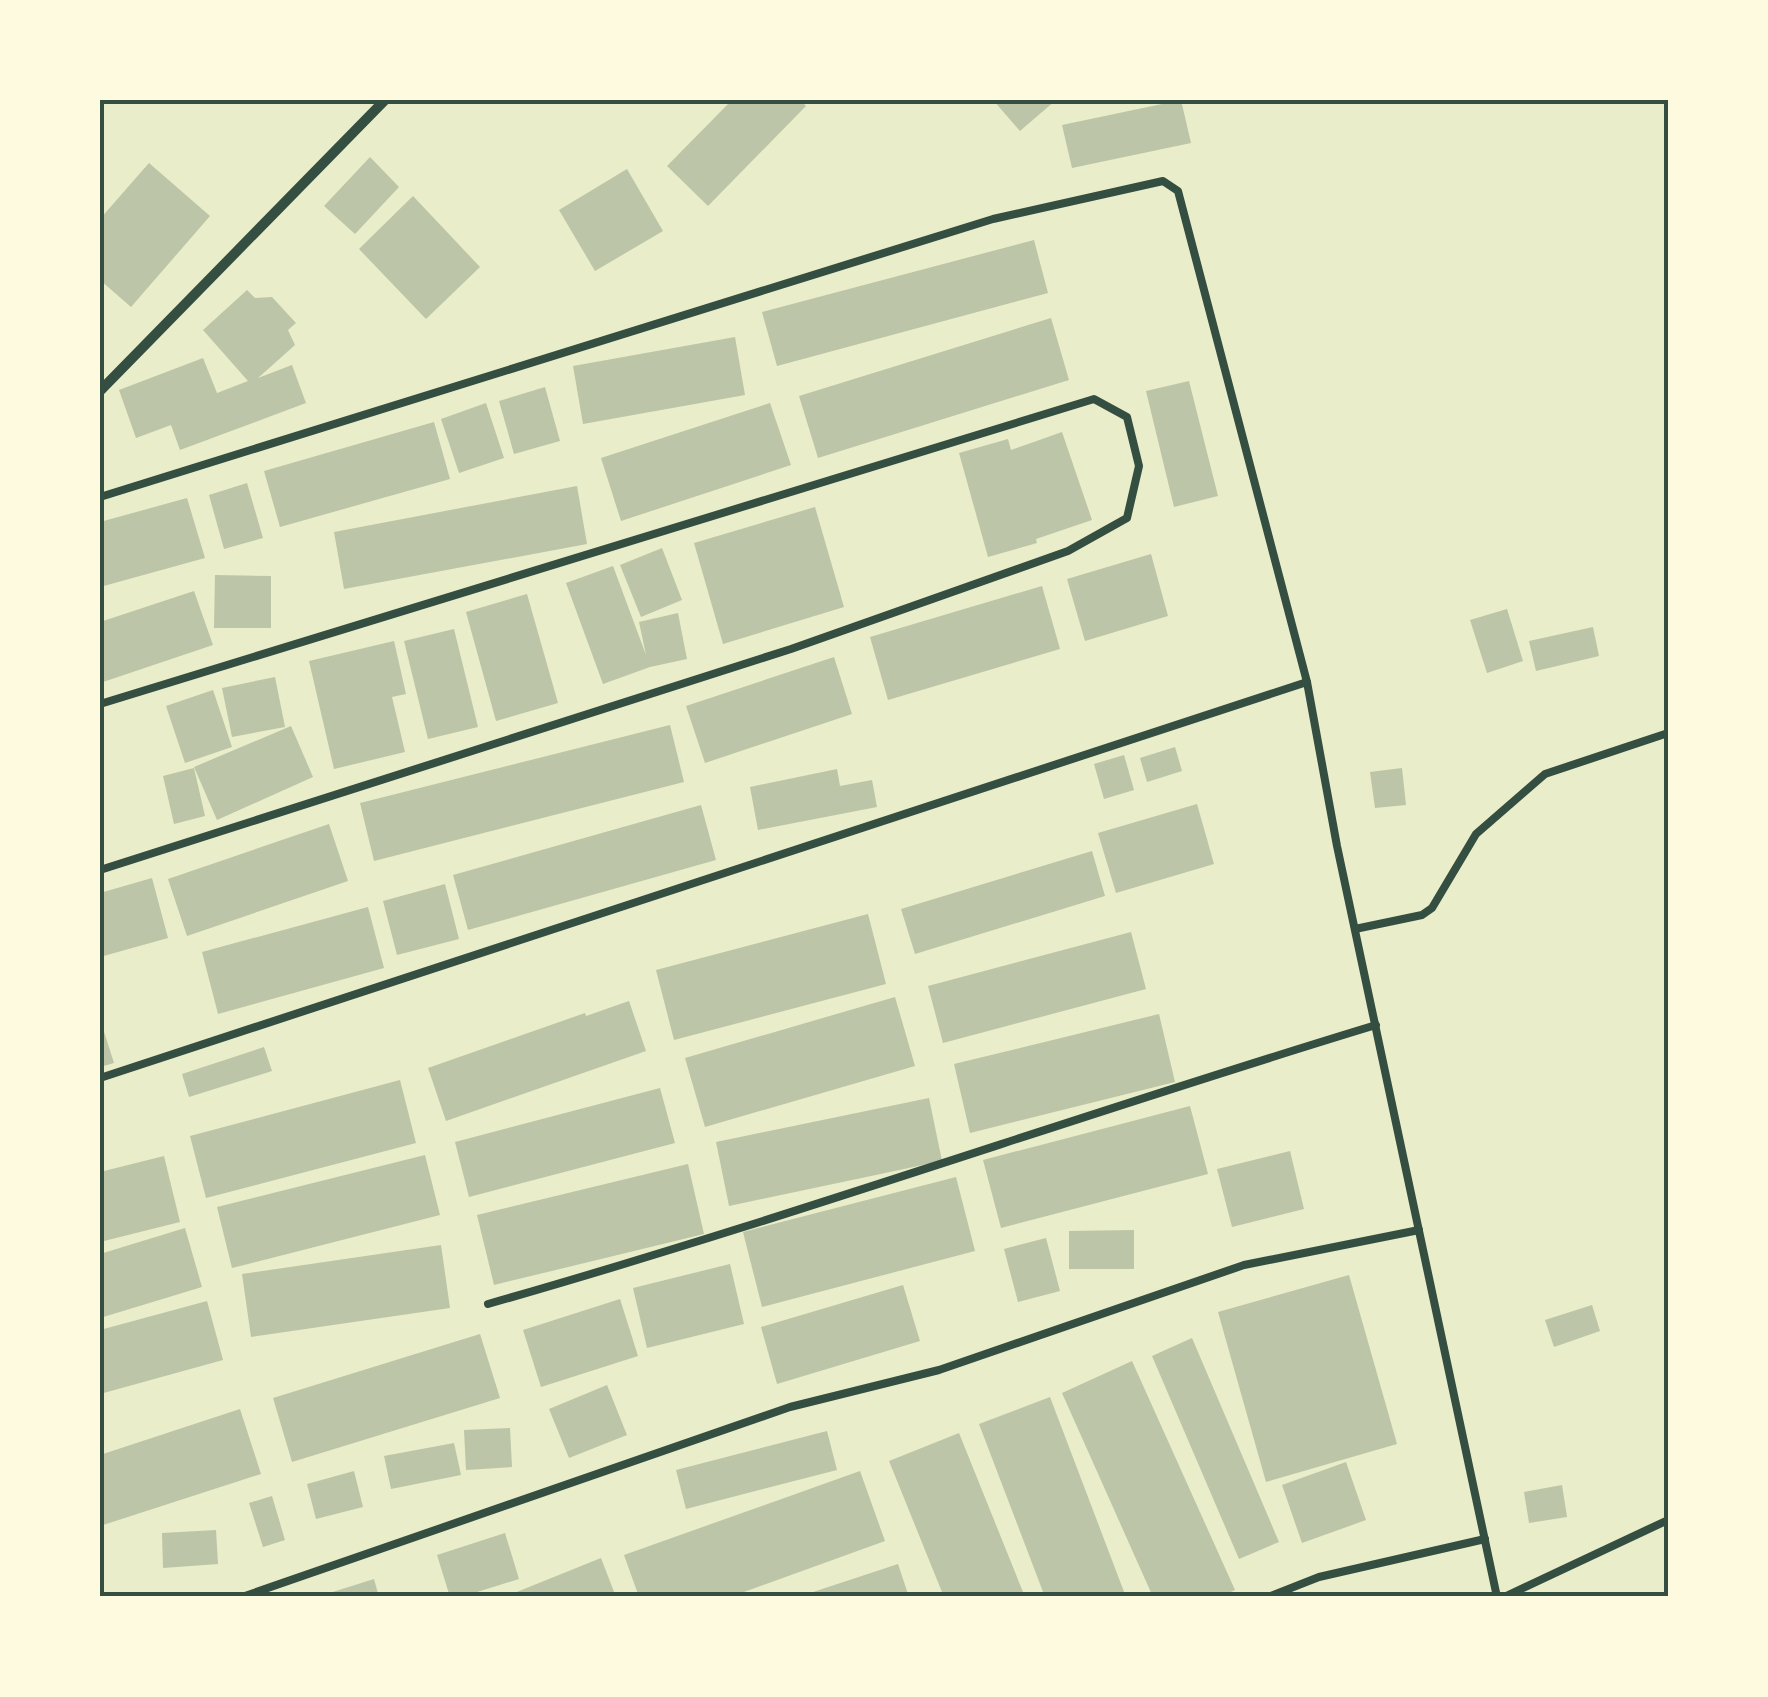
<svg xmlns="http://www.w3.org/2000/svg" width="1768" height="1697" viewBox="0 0 1768 1697" font-family="'Roboto Condensed',sans-serif">
	<style>
		.building { fill: #bcc5a7 }
		.lines { fill: none; stroke-linecap: round; stroke-linejoin: round }
		.service { stroke: #344e41; stroke-width: 8 }
		.minor { stroke: #344e41; stroke-width: 10 }
		.neatline { fill: none; stroke: #344e41; stroke-width: 4 }
	</style>
	<rect width="100%" height="100%" fill="#e9edc9"/>
	<g class="building">
		<path d="M732,100H800L806,106L708,206L667,166Z"/>
		<path d="M993,100H1056L1020,131Z"/>
		<path d="M1181,100L1191,143L1072,168L1062,125Z"/>
		<path d="M370,157L399,187L355,234L324,206Z"/>
		<path d="M149,163L210,216L131,307L100,280V219Z"/>
		<path d="M627,169L663,231L595,271L559,210Z"/>
		<path d="M413,196L480,267L426,319L359,249Z"/>
		<path d="M1034,240L1048,293L777,366L762,312Z"/>
		<path d="M247,290L255,298L272,297L296,323L288,330L295,345L258,378L292,365L306,403L180,450L171,425L136,438L119,390L203,358L217,393L248,381L203,330Z"/>
		<path d="M1051,318L1069,380L818,458L799,396Z"/>
		<path d="M735,337L745,395L583,424L573,366Z"/>
		<path d="M1189,381L1218,496L1174,507L1146,391Z"/>
		<path d="M545,387L560,441L514,454L499,401Z"/>
		<path d="M486,403L504,458L459,473L441,419Z"/>
		<path d="M770,403L791,465L621,521L601,458Z"/>
		<path d="M434,422L450,479L280,527L264,471Z"/>
		<path d="M1062,432L1092,520L1036,539L1037,543L988,557L959,453L1008,439L1011,450Z"/>
		<path d="M247,483L263,538L224,549L209,495Z"/>
		<path d="M577,486L587,544L344,589L334,532Z"/>
		<path d="M187,498L205,558L100,587V522Z"/>
		<path d="M815,507L844,607L723,644L694,543Z"/>
		<path d="M662,548L682,600L641,617L620,565Z"/>
		<path d="M1151,554L1168,616L1085,641L1067,579Z"/>
		<path d="M613,566L646,655L639,622L678,613L687,659L650,667L603,684L566,583Z"/>
		<path d="M215,575L271,576V628H214Z"/>
		<path d="M1042,586L1060,649L888,700L870,637Z"/>
		<path d="M194,591L213,645L100,683V622Z"/>
		<path d="M527,594L558,703L496,721L466,612Z"/>
		<path d="M1507,609L1523,661L1487,673L1470,620Z"/>
		<path d="M1593,627L1599,656L1536,671L1529,641Z"/>
		<path d="M454,629L478,727L428,739L404,641Z"/>
		<path d="M394,641L406,694L392,697L405,752L334,769L309,661Z"/>
		<path d="M834,657L852,714L705,763L686,706Z"/>
		<path d="M275,677L285,727L232,737L222,688Z"/>
		<path d="M213,690L232,747L185,763L166,706Z"/>
		<path d="M670,725L684,782L374,861L360,803Z"/>
		<path d="M291,726L313,777L217,820L194,767Z"/>
		<path d="M1175,747L1182,771L1147,782L1140,758Z"/>
		<path d="M1124,755L1134,790L1104,799L1094,764Z"/>
		<path d="M194,768L205,816L174,824L163,776Z"/>
		<path d="M1402,768L1406,805L1375,808L1370,772Z"/>
		<path d="M837,769L840,786L872,780L877,807L758,830L750,787Z"/>
		<path d="M1197,804L1214,864L1116,893L1098,833Z"/>
		<path d="M701,805L716,860L468,930L453,875Z"/>
		<path d="M329,824L348,881L187,936L168,879Z"/>
		<path d="M1092,851L1105,896L915,954L901,909Z"/>
		<path d="M152,878L168,938L100,957V893Z"/>
		<path d="M445,884L459,939L397,955L383,901Z"/>
		<path d="M368,907L384,968L218,1014L202,952Z"/>
		<path d="M868,914L886,984L674,1040L656,970Z"/>
		<path d="M1131,932L1146,989L943,1043L928,986Z"/>
		<path d="M895,997L915,1066L705,1127L685,1058Z"/>
		<path d="M629,1001L646,1051L446,1121L428,1068L585,1013L586,1016Z"/>
		<path d="M1159,1014L1175,1082L970,1133L954,1064Z"/>
		<path d="M100,1019L114,1063L100,1067Z"/>
		<path d="M264,1047L272,1071L189,1097L182,1074Z"/>
		<path d="M400,1080L416,1143L206,1198L190,1136Z"/>
		<path d="M660,1088L675,1143L469,1197L455,1142Z"/>
		<path d="M929,1098L942,1161L729,1206L716,1142Z"/>
		<path d="M1190,1106L1208,1174L1001,1228L983,1160Z"/>
		<path d="M1290,1151L1304,1209L1232,1227L1217,1169Z"/>
		<path d="M425,1155L440,1215L232,1268L217,1207Z"/>
		<path d="M164,1156L180,1222L100,1242V1172Z"/>
		<path d="M688,1164L704,1234L494,1285L477,1215Z"/>
		<path d="M956,1177L975,1251L762,1307L743,1232Z"/>
		<path d="M185,1228L202,1287L100,1318V1254Z"/>
		<path d="M1134,1230V1269H1069V1231Z"/>
		<path d="M1046,1238L1060,1291L1018,1302L1004,1249Z"/>
		<path d="M441,1245L450,1308L251,1337L242,1274Z"/>
		<path d="M730,1264L744,1324L647,1348L633,1288Z"/>
		<path d="M1349,1275L1397,1444L1266,1482L1218,1312Z"/>
		<path d="M903,1285L920,1341L777,1384L761,1327Z"/>
		<path d="M620,1299L638,1356L541,1387L523,1330Z"/>
		<path d="M207,1301L223,1360L100,1394V1330Z"/>
		<path d="M1592,1305L1600,1331L1554,1347L1545,1320Z"/>
		<path d="M480,1334L500,1398L292,1462L273,1398Z"/>
		<path d="M1192,1338L1279,1542L1239,1559L1152,1356Z"/>
		<path d="M1132,1361L1235,1590L1220,1597H1153L1062,1393Z"/>
		<path d="M607,1385L627,1435L569,1458L549,1409Z"/>
		<path d="M1050,1397L1126,1597H1045L979,1424Z"/>
		<path d="M240,1409L261,1474L100,1526V1455Z"/>
		<path d="M510,1428L512,1467L466,1470L464,1430Z"/>
		<path d="M827,1431L837,1470L686,1509L676,1470Z"/>
		<path d="M959,1433L1025,1597H944L889,1461Z"/>
		<path d="M454,1443L461,1475L391,1489L384,1456Z"/>
		<path d="M1346,1462L1366,1520L1302,1543L1282,1485Z"/>
		<path d="M354,1471L363,1507L316,1519L307,1484Z"/>
		<path d="M860,1471L885,1541L730,1597H639L624,1555Z"/>
		<path d="M1562,1485L1567,1517L1529,1523L1524,1492Z"/>
		<path d="M272,1496L285,1540L263,1547L249,1503Z"/>
		<path d="M216,1530L218,1564L163,1568L162,1533Z"/>
		<path d="M505,1533L519,1579L461,1597H450L437,1555Z"/>
		<path d="M601,1558L616,1597H504Z"/>
		<path d="M898,1564L909,1597H801V1596Z"/>
		<path d="M374,1579L379,1597H320V1596Z"/>
	</g>
	<g class="lines">
		<g class="service">
			<path d="M100,497L993,219L1163,181L1178,191L1307,682L1337,846L1497,1597"/>
			<path d="M100,704L1094,399L1127,417L1139,466L1127,518L1068,551L791,649L100,870"/>
			<path d="M1355,929L1422,915L1432,908L1476,834L1545,774L1665,734L1668,736"/>
			<path d="M100,1078L1307,682"/>
			<path d="M488,1304C787,1219 1079,1115 1376,1025"/>
			<path d="M242,1597L790,1407L939,1370L1244,1265L1419,1230"/>
			<path d="M1268,1597L1319,1577L1485,1539"/>
			<path d="M1504,1597L1668,1520"/>
		</g>
		<path class="minor" d="M100,391L385,100"/>
	</g>
	<rect width="1768" height="1697" fill="none" stroke="#fefae0" stroke-width="205"/>
	<rect x="102" y="102" width="1564" height="1492" class="neatline"/>
</svg>
